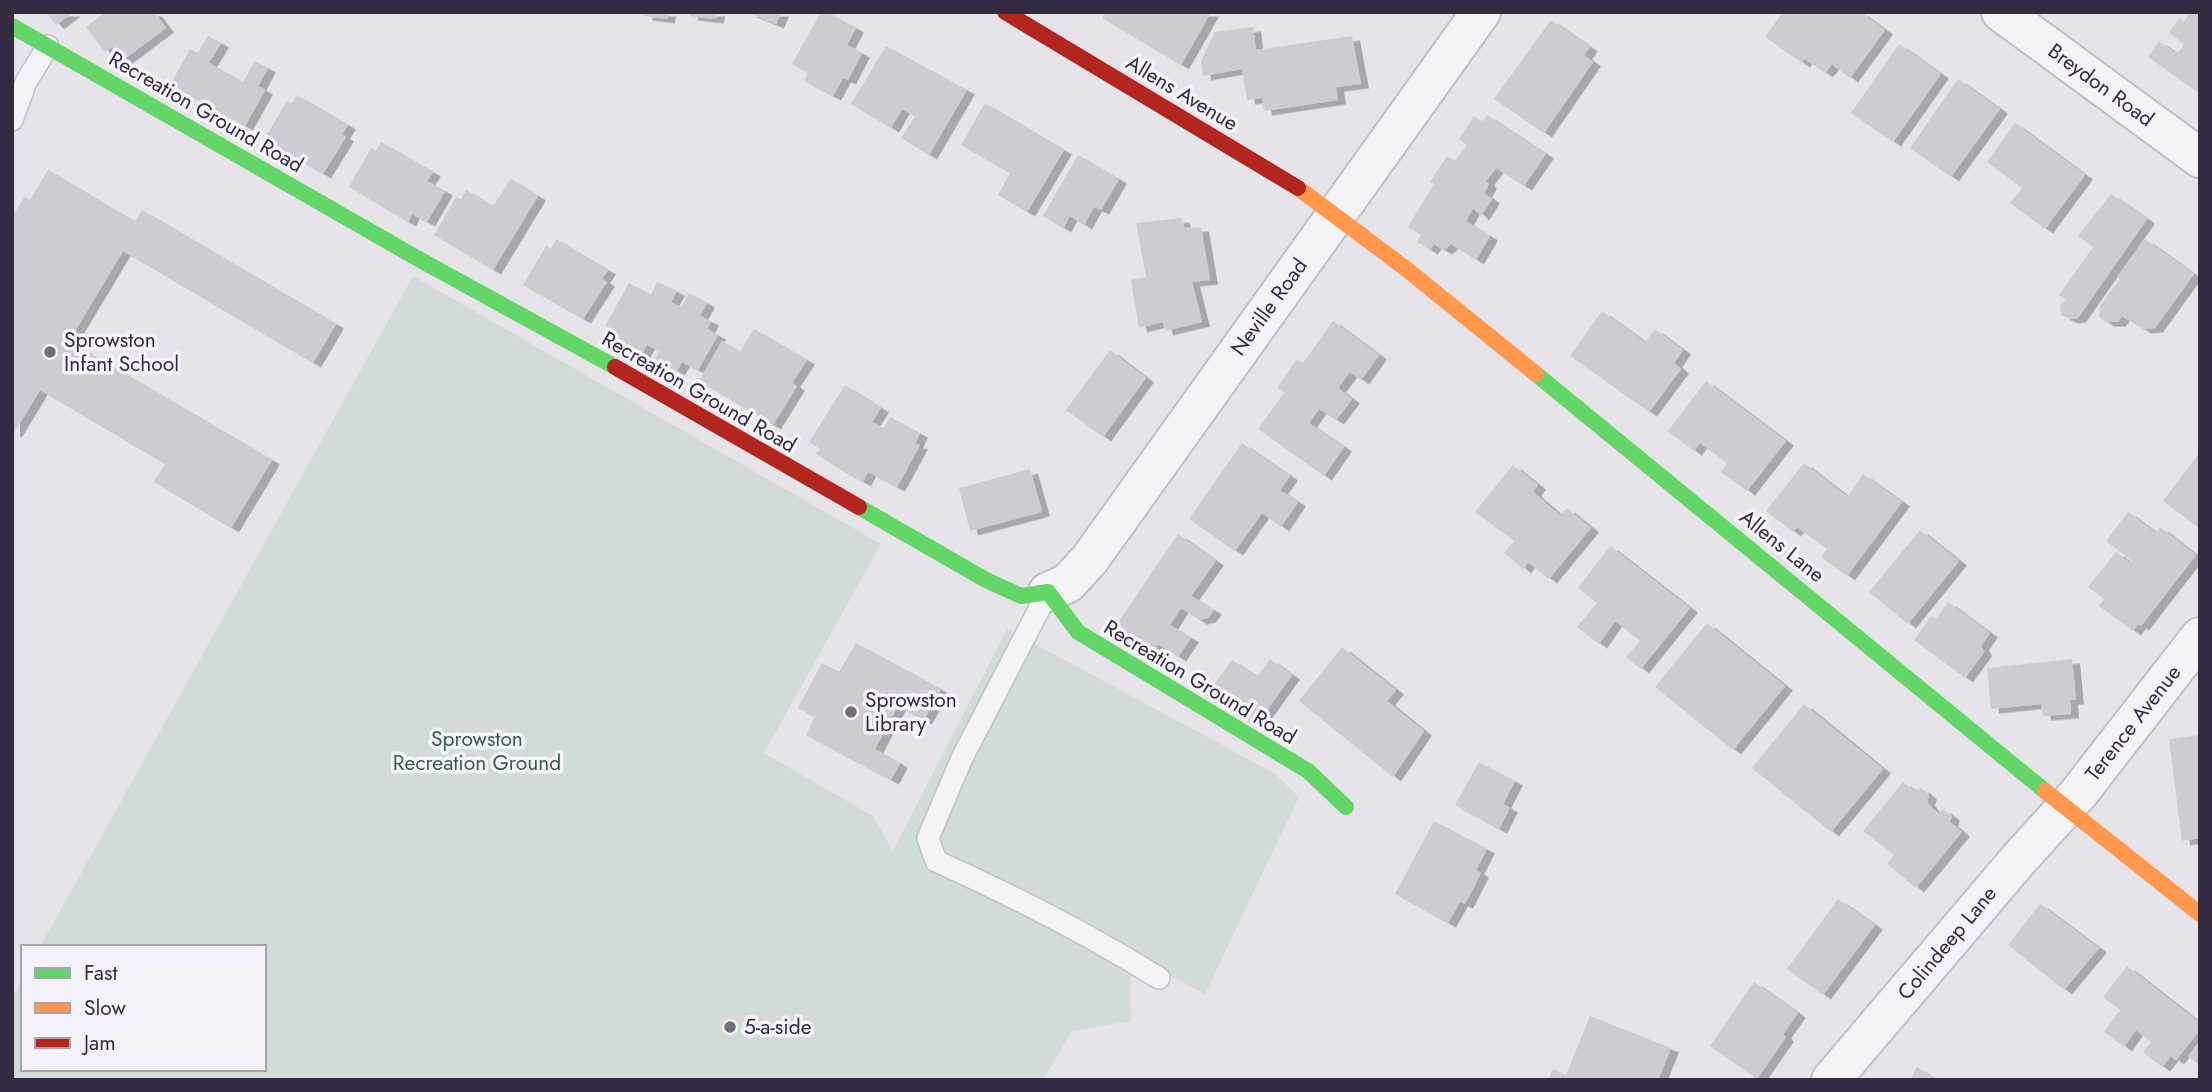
<svg xmlns="http://www.w3.org/2000/svg" width="2212" height="1092" viewBox="0 0 2212 1092" font-family="Jost,sans-serif">
	<style>
		.green { fill: #d3dbd8 }
		.building { fill: #cecbd1; filter: url(#shadow) }
		.lines { fill: none; stroke-linecap: round; stroke-linejoin: round }
		.lane-casing { stroke: #c3c1c6; stroke-width: 24 }
		.street-casing { stroke: #c3c1c6; stroke-width: 42 }
		.lane { stroke: #f4f3f6; stroke-width: 21 }
		.street { stroke: #f4f3f6; stroke-width: 38 }
		.fast { stroke: #63d668; stroke-width: 16 }
		.slow { stroke: #ff974d; stroke-width: 16 }
		.jam { stroke: #b3261e; stroke-width: 16 }
		.poi-dot { fill: #726c7c; stroke: #f4f2f8; stroke-width: 2.5 }
		.labels { text-anchor: middle; dominant-baseline: central; stroke-width: 7; stroke-linejoin: round; paint-order: stroke }
		.street-label { font-size: 21px; fill: #332b42; stroke: #f4f2f8 }
		.poi-label { font-size: 21px; fill: #332b42; stroke: #f4f2f8; text-anchor: start }
		.park-label { font-size: 21px; fill: #395d4c; stroke: #f4f2f8 }
	</style>
	<defs>
		<filter id="shadow"><feDropShadow dx="8" dy="4.5" stdDeviation="0" flood-color="#0004"/></filter>
	</defs>
	<rect width="100%" height="100%" fill="#e6e4e9"/>
	<path class="green" d="M413,276L881,544L764,753L873,816L893,851L1007,629L1274,773L1299,797L1205,994L1139,959L1130,979L1131,1021L1072,1031L1043,1080H12V997L23,978V1069H264V947H40Z"/>
	<g class="building">
		<path d="M46,12H73L56,25Z"/>
		<path d="M105,12H154L166,28L122,61L112,47L105,52L86,27Z"/>
		<path d="M645,12H668L667,19L644,16Z"/>
		<path d="M690,12H717L716,19L690,16Z"/>
		<path d="M747,12H781L776,24Z"/>
		<path d="M821,12H827L856,28L847,45L862,53L848,80L843,78L833,96L804,81L808,73L792,64Z"/>
		<path d="M1106,12H1211L1181,65L1102,18Z"/>
		<path d="M1783,12H1861L1885,30L1850,78L1832,64L1825,73L1805,59L1802,63L1765,37Z"/>
		<path d="M2190,12H2200V94L2148,57L2159,41L2177,54L2184,44L2169,33L2179,18L2184,22Z"/>
		<path d="M1551,20L1590,47L1584,55L1593,62L1544,133L1494,99Z"/>
		<path d="M1253,27L1256,50L1352,36L1361,84L1336,87L1338,100L1264,111L1262,98L1247,100L1242,69L1203,76L1201,61L1215,32Z"/>
		<path d="M208,36L221,43L209,63L243,82L255,61L268,68L258,86L265,90L245,126L170,85L190,49L198,53Z"/>
		<path d="M1899,44L1941,74L1893,142L1851,113Z"/>
		<path d="M886,46L967,90L929,155L901,138L915,116L902,109L891,128L851,104Z"/>
		<path d="M1958,79L2000,109L1951,177L1910,148Z"/>
		<path d="M297,95L348,125L342,134L346,137L323,174L264,140L287,101L291,104Z"/>
		<path d="M985,103L1064,150L1027,212L998,195L1010,173L961,145Z"/>
		<path d="M1487,115L1546,154L1524,186L1496,168L1486,181L1489,184L1484,193L1492,199L1481,216L1473,208L1466,221L1490,236L1476,260L1451,244L1444,250L1434,244L1430,250L1417,242L1421,235L1408,227L1434,184L1430,182L1447,156L1455,161L1467,145L1459,139L1474,116L1483,122Z"/>
		<path d="M2015,123L2085,175L2045,229L2010,203L2022,188L1987,162Z"/>
		<path d="M381,142L433,172L427,181L445,191L427,222L412,214L408,222L349,187L371,148L376,151Z"/>
		<path d="M1078,155L1119,179L1101,210L1094,207L1084,225L1070,216L1063,228L1043,216Z"/>
		<path d="M48,170L135,222L142,210L336,324L313,363L123,251L69,341L272,460L231,528L154,482L165,464L40,390L14,433L12,432V217L24,197L30,200Z"/>
		<path d="M511,179L538,196L493,270L434,235L456,197L461,199L466,190L493,206Z"/>
		<path d="M2111,194L2147,219L2078,318L2070,319L2061,315L2060,305L2066,299L2059,295L2093,247L2078,236Z"/>
		<path d="M1181,218L1185,228L1201,227L1210,280L1192,282L1202,322L1165,331L1163,322L1139,328L1131,280L1146,277L1136,223Z"/>
		<path d="M556,239L608,270L602,279L607,282L583,319L523,285L546,246L551,249Z"/>
		<path d="M2145,239L2194,274L2155,328L2143,329L2122,316L2118,322H2106L2099,317L2100,306L2120,279L2117,277Z"/>
		<path d="M657,282L677,291L671,302L681,307L689,293L707,303L700,316L711,321L707,329L718,335L698,370L682,362L677,371L655,359L659,351L647,345L642,354L614,341L618,333L605,326L629,283L651,295Z"/>
		<path d="M1602,311L1645,342L1655,329L1683,350L1674,363L1681,369L1649,412L1570,356Z"/>
		<path d="M1333,321L1379,355L1361,380L1350,372L1338,388L1352,399L1336,420L1319,409L1309,423L1344,447L1324,476L1258,429L1284,393L1277,388L1297,359L1303,363Z"/>
		<path d="M754,329L807,360L792,383L797,386L773,425L699,381L722,341L740,352Z"/>
		<path d="M1110,350L1146,378L1103,437L1066,410Z"/>
		<path d="M1706,381L1786,441L1747,491L1721,472L1727,463L1700,443L1694,451L1668,431Z"/>
		<path d="M845,385L881,408L872,422L884,428L890,417L920,433L915,444L920,445L897,487L868,472L863,482L841,470L816,454L820,449L809,442Z"/>
		<path d="M1242,443L1290,476L1280,490L1298,502L1281,527L1262,513L1235,551L1189,519Z"/>
		<path d="M2200,452V529L2163,501Z"/>
		<path d="M1804,463L1848,497L1863,474L1902,502L1847,576L1821,557L1827,549L1797,527L1793,532L1766,511Z"/>
		<path d="M1513,465L1538,485L1533,492L1560,515L1567,508L1591,528L1549,579L1528,562L1523,569L1504,553L1514,541L1475,512Z"/>
		<path d="M1030,469L1042,512L970,531L959,488Z"/>
		<path d="M2128,512L2156,533L2160,527L2196,555L2141,626L2138,624L2133,631L2099,606L2104,599L2088,587L2116,552L2130,563L2132,561L2106,541Z"/>
		<path d="M1920,530L1959,561L1908,624L1869,592Z"/>
		<path d="M1178,534L1216,561L1191,596L1214,610L1208,618L1199,620L1181,608L1170,625L1191,638L1178,657L1158,644L1150,658L1111,633Z"/>
		<path d="M1610,546L1690,608L1641,669L1626,657L1640,641L1615,621L1599,644L1577,627L1597,603L1578,588Z"/>
		<path d="M1948,602L1990,633L1981,646L1984,652L1965,678L1914,640L1931,616L1936,619Z"/>
		<path d="M1707,623L1785,686L1733,750L1655,687Z"/>
		<path d="M856,643L941,689L924,720L898,706L875,749L900,763L891,780L806,735L815,717L798,708L822,663L839,672Z"/>
		<path d="M1342,647L1396,690L1387,701L1424,731L1393,777L1299,701Z"/>
		<path d="M1270,659L1292,675L1255,727L1208,693L1232,660L1257,677Z"/>
		<path d="M2072,659L2076,700H2070L2071,714L2043,716L2041,704L1991,709L1987,668Z"/>
		<path d="M1804,704L1883,769L1831,832L1752,768Z"/>
		<path d="M2200,735V838L2182,841L2169,739Z"/>
		<path d="M1479,762L1515,781L1503,804L1510,808L1499,829L1455,805Z"/>
		<path d="M1903,782L1915,791L1921,788L1929,795L1927,801L1932,808L1938,813L1943,809L1952,816L1950,822L1962,832L1916,888L1887,864L1894,855L1863,831Z"/>
		<path d="M1434,821L1487,849L1476,870L1481,873L1465,904L1460,902L1448,923L1395,894Z"/>
		<path d="M1838,899L1875,925L1823,995L1787,969Z"/>
		<path d="M2040,904L2099,948L2064,990L2008,945Z"/>
		<path d="M2127,966L2200,1023V1030L2176,1060L2171,1056L2162,1067L2143,1052L2151,1042L2136,1030L2124,1047L2104,1032L2120,1010L2103,997Z"/>
		<path d="M1754,982L1798,1013L1783,1034L1786,1037L1757,1079L1710,1046Z"/>
		<path d="M1590,1016L1671,1048L1658,1080H1548L1553,1069L1566,1075Z"/>
		<path d="M2200,1041V1066L2188,1056Z"/>
		<path d="M1917,1067L1936,1080H1910Z"/>
	</g>
	<g class="lines">
		<defs>
			<g id="lane">
				<path d="M12,120L26,82L48,46"/>
				<path d="M1048,592L962,758L928,838L936,861C1014,896 1086,933 1159,978"/>
			</g>
			<g id="street">
				<path d="M2001,12L2200,158"/>
				<path d="M1048,592L1068,583L1090,559L1481,12"/>
				<path d="M1831,1080L2019,859L2078,794L2200,637"/>
			</g>
		</defs>
		<use href="#lane" class="lane-casing"/>
		<use href="#street" class="street-casing"/>
		<use href="#lane" class="lane"/>
		<use href="#street" class="street"/>
		<g class="fast">
			<path d="M12,26L415,257L615,367"/>
			<path d="M1536,374L2045,791"/>
			<path d="M859,507L986,580L1021,596L1048,592L1078,632L1308,771L1346,807"/>
		</g>
		<g class="slow">
			<path d="M1298,188L1405,268L1536,374"/>
			<path d="M2045,791L2200,914"/>
		</g>
		<g class="jam">
			<path d="M1005,12L1298,188"/>
			<path d="M615,367L859,507"/>
		</g>
	</g>
	<g class="poi-dot">
		<circle cx="50" cy="352" r="7"/>
		<circle cx="851" cy="712" r="7"/>
		<circle cx="730" cy="1027" r="7"/>
	</g>
	<g class="labels">
		<g class="street-label">
			<text transform="translate(2101 85) rotate(36)">Breydon Road</text>
			<text transform="translate(1182 93) rotate(31)">Allens Avenue</text>
			<text transform="translate(206 112) rotate(30)">Recreation Ground Road</text>
			<text transform="translate(1269 307) rotate(-54)">Neville Road</text>
			<text transform="translate(699 392) rotate(30)">Recreation Ground Road</text>
			<text transform="translate(1782 546) rotate(39)">Allens Lane</text>
			<text transform="translate(1200 682) rotate(31)">Recreation Ground Road</text>
			<text transform="translate(2133 723) rotate(-52)">Terence Avenue</text>
			<text transform="translate(1947 943) rotate(-50)">Colindeep Lane</text>
		</g>
		<g class="poi-label">
			<text x="64" y="340">Sprowston<tspan x="64" dy="24">Infant School</tspan></text>
			<text x="865" y="700">Sprowston<tspan x="865" dy="24">Library</tspan></text>
			<text x="744" y="1027">5-a-side</text>
		</g>
		<g class="park-label">
			<text x="477" y="739">Sprowston<tspan x="477" dy="24">Recreation Ground</tspan></text>
		</g>
	</g>
	<rect width="2212" height="1092" fill="none" stroke="#332b42" stroke-width="28"/>
	<rect x="21" y="945" width="245" height="126" fill="#f4f2f8" stroke="#a7a2af" stroke-width="2"/>
	<rect x="35" y="968" width="35" height="10" fill="#63d668" stroke="#a7a2af" stroke-width="2"/>
	<text x="84" y="980" font-size="21" fill="#332b42">Fast</text>
	<rect x="35" y="1003" width="35" height="10" fill="#ff974d" stroke="#a7a2af" stroke-width="2"/>
	<text x="84" y="1015" font-size="21" fill="#332b42">Slow</text>
	<rect x="35" y="1038" width="35" height="10" fill="#b3261e" stroke="#a7a2af" stroke-width="2"/>
	<text x="84" y="1050" font-size="21" fill="#332b42">Jam</text>
</svg>
